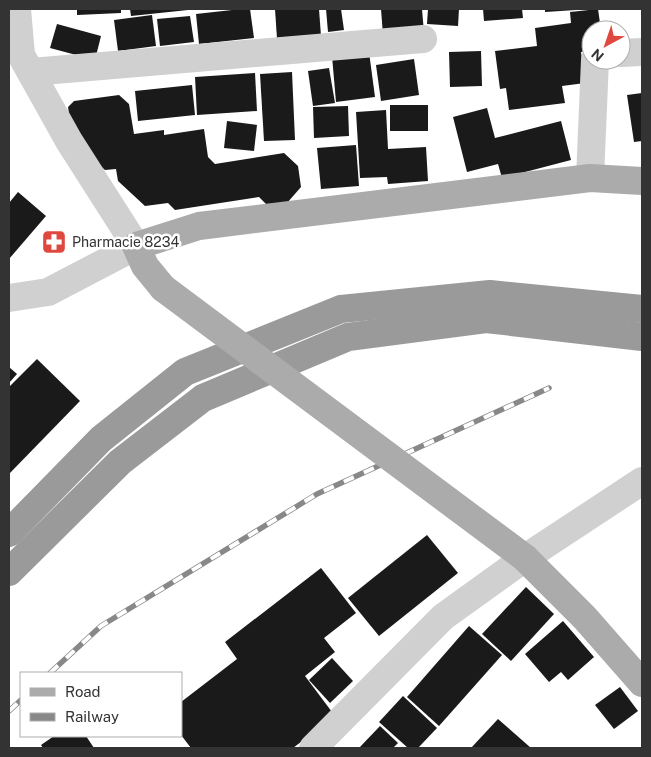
<svg xmlns="http://www.w3.org/2000/svg" width="651" height="757" viewBox="0 0 651 757" font-family="'Public Sans',sans-serif">
	<style>
		.building { fill: #1a1a1a }
		.lines { fill: none; stroke-linecap: round; stroke-linejoin: round }
		.minor { stroke: #d0d0d0; stroke-width: 28 }
		.major { stroke: #ababab; stroke-width: 28 }
		.highway { stroke: #9a9a9a; stroke-width: 28 }
		.rail-casing { stroke: #888; stroke-width: 5.5 }
		.rail { stroke: #fff; stroke-width: 4; stroke-dasharray: 11; stroke-linecap: butt }
		.major-bridge { stroke: #ababab; stroke-width: 28 }
		.labels { text-anchor: middle; dominant-baseline: central; stroke-width: 5; stroke-linejoin: round; paint-order: stroke }
		.poi-label { font-size: 14px; fill: #333; stroke: #fff; text-anchor: start }
	</style>
	<rect width="100%" height="100%" fill="#fff"/>
	<g class="building">
		<path d="M77,9H121V13L77,15Z"/>
		<path d="M130,9H188V10L131,16Z"/>
		<path d="M241,9H250L254,38L199,44L196,14Z"/>
		<path d="M275,9H319L321,36L277,39Z"/>
		<path d="M326,9H341L344,30L328,32Z"/>
		<path d="M381,9H422L424,33L383,35Z"/>
		<path d="M428,9H459L458,26L427,24Z"/>
		<path d="M483,9H522L523,18L484,21Z"/>
		<path d="M545,9H576V10L545,12Z"/>
		<path d="M598,9L601,30H591V50L581,52L585,83L562,86L565,103L509,110L506,88L500,89L495,51L537,46L535,28L571,23L570,12Z"/>
		<path d="M152,15L156,46L118,51L114,20Z"/>
		<path d="M190,16L194,42L160,46L157,19Z"/>
		<path d="M57,24L101,36L95,60L50,48Z"/>
		<path d="M481,51L482,86L450,87L449,52Z"/>
		<path d="M369,52L375,97L336,102L332,56Z"/>
		<path d="M414,59L419,95L381,101L376,65Z"/>
		<path d="M329,68L335,103L313,106L308,71Z"/>
		<path d="M292,72L295,140L264,141L260,74Z"/>
		<path d="M255,73L257,111L197,115L195,77Z"/>
		<path d="M192,85L195,115L138,121L135,91Z"/>
		<path d="M642,93V141L634,142L627,95Z"/>
		<path d="M119,95L129,104L134,134L164,130V135L204,129L208,157L215,164L284,153L298,166L301,187L287,203L267,205L259,197L175,210L168,203L145,206L118,181L116,169L105,170L73,141L68,107L74,101Z"/>
		<rect x="390" y="105" width="38" height="26"/>
		<path d="M348,106L349,136L314,138L313,107Z"/>
		<path d="M487,108L495,138L561,121L571,160L502,178L498,164L467,172L453,117Z"/>
		<path d="M386,110L388,149L426,147L428,181L388,184L387,177L360,178L356,112Z"/>
		<path d="M227,121L257,125L254,151L224,148Z"/>
		<path d="M356,145L359,186L321,189L317,148Z"/>
		<path d="M18,192L46,216L9,259V203Z"/>
		<path d="M37,359L80,401L9,474V387Z"/>
		<path d="M9,367L17,374L9,383Z"/>
		<path d="M427,535L458,573L379,636L348,598Z"/>
		<path d="M321,568L356,613L324,638L335,652L305,676L335,716L293,748H191L181,735V702L237,659L225,642Z"/>
		<path d="M526,587L554,614L511,661L482,634Z"/>
		<path d="M563,621L594,657L568,680L561,672L549,682L525,654Z"/>
		<path d="M469,626L502,655L439,726L407,697Z"/>
		<path d="M332,658L353,681L330,703L309,680Z"/>
		<path d="M620,687L638,711L614,729L595,705Z"/>
		<path d="M403,696L437,728L418,748H408L379,722Z"/>
		<path d="M498,719L531,748H471Z"/>
		<path d="M380,726L398,743L393,748H359Z"/>
		<path d="M54,736H86L94,748H43L41,745Z"/>
	</g>
	<g class="lines">
		<g class="minor">
			<path d="M621,53L642,52"/>
			<path d="M31,72L423,39"/>
			<path d="M590,178L595,60"/>
			<path d="M9,298L48,292L136,246L69,141L21,55L17,9"/>
			<path d="M313,748L443,617L525,558L642,481"/>
		</g>
		<g class="major">
			<path d="M163,288L145,266L136,246L199,226L590,178L642,181"/>
			<path d="M525,558L585,618L642,683"/>
		</g>
		<g class="highway">
			<path d="M9,533L101,439L185,372L341,309L490,294L642,309"/>
			<path d="M9,572L120,462L203,398L348,337L486,319L642,337"/>
		</g>
		<defs>
			<g id="rail">
				<path d="M50,673L101,626L317,494L549,388"/>
				<path d="M9,711L21,700"/>
			</g>
		</defs>
		<use href="#rail" class="rail-casing"/>
		<use href="#rail" class="rail"/>
		<path class="major-bridge" d="M163,288L525,558"/>
	</g>
	<defs>
		<symbol id="pharmacy-square" viewBox="-11 -11 22 22"><rect x="-9" y="-9" width="18" height="18" rx="4" fill="#df483f" stroke="#fff"/><path d="M-2-6h4v4h4v4h-4v4h-4v-4h-4v-4h4Z" fill="#fff"/></symbol>
	</defs>
	<g fill-rule="evenodd">
		<use href="#pharmacy-square" x="40" y="228" width="28" height="28"/>
	</g>
	<g class="labels">
		<g class="poi-label">
			<text x="72" y="242">Pharmacie 8234</text>
		</g>
	</g>
	<rect width="651" height="757" fill="none" stroke="#333333" stroke-width="20"/>
	<rect x="20" y="672" width="162" height="65" fill="#ffffff" stroke="#adadad"/>
	<rect x="30" y="688" width="25" height="8" fill="#ababab" stroke="#adadad"/>
	<text x="65" y="697" font-size="15" fill="#333333">Road</text>
	<rect x="30" y="713" width="25" height="8" fill="#888888" stroke="#adadad"/>
	<text x="65" y="722" font-size="15" fill="#333333">Railway</text>
	<g transform="translate(606 45) rotate(220)"><circle r="24" fill="#ffffff" stroke="#adadad"/>
	<path d="M0-4L9 19L0 12L-9 19Z" fill="#df483f"/>
	<text y="-8" font-size="14" font-weight="bold" text-anchor="middle" fill="#333333">N</text>
	</g>
</svg>
